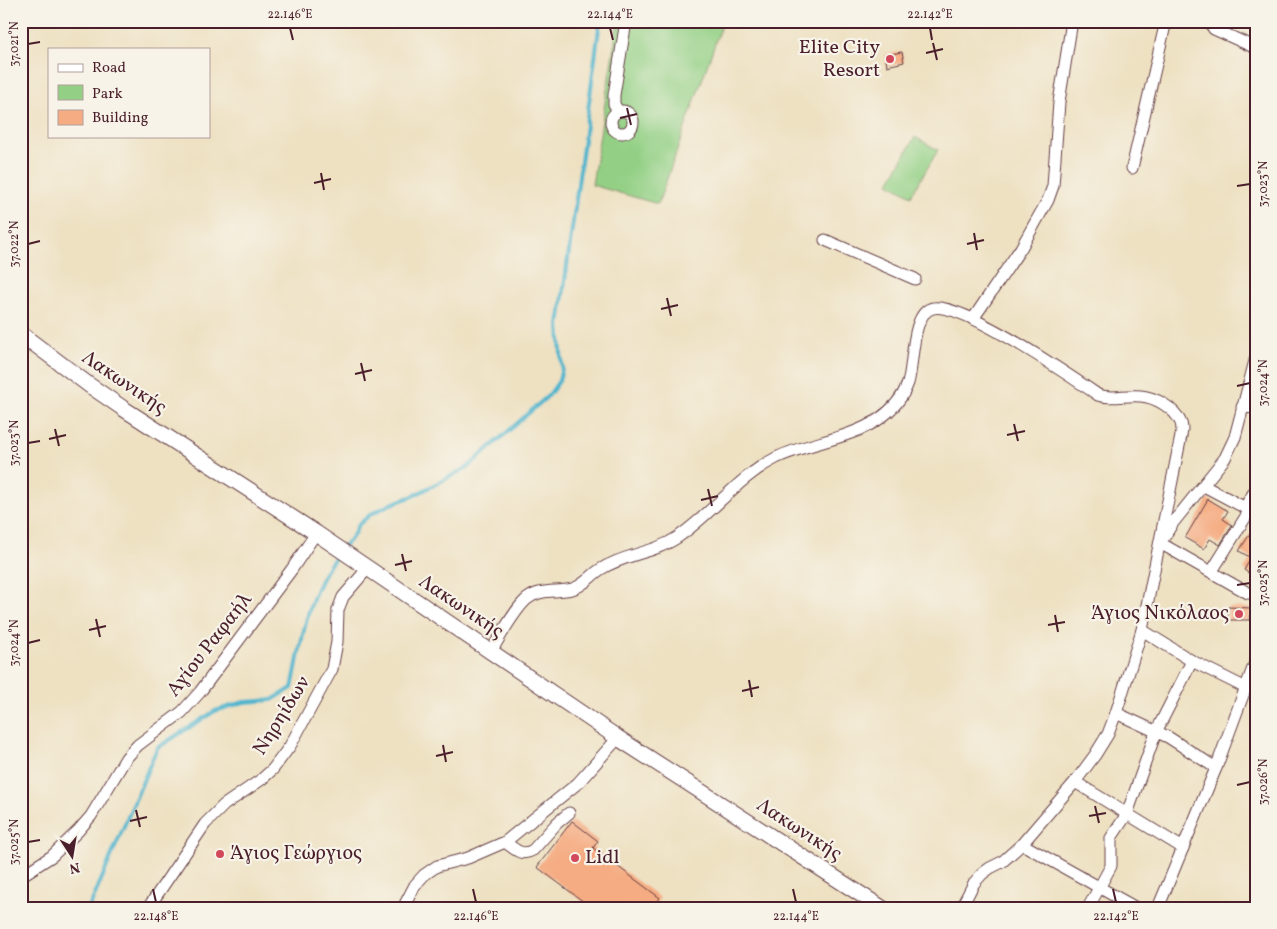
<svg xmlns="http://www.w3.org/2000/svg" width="1277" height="929" viewBox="0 0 1277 929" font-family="Vollkorn,serif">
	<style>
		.green { fill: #93d085; stroke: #6e7858 }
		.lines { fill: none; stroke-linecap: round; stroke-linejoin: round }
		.stream { stroke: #50b5ce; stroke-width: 4 }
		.building { fill: #f5ac82 }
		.minor-casing { stroke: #633c42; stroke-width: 13 }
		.major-casing { stroke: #633c42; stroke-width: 17 }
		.minor { stroke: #fff; stroke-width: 11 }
		.major { stroke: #fff; stroke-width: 15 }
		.ticks { fill: none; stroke: #4a1f2b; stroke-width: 2 }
		.poi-dot { fill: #d1495b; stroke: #f7f3e8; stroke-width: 2 }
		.labels { text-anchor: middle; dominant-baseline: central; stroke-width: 4.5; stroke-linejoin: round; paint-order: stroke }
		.poi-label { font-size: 20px; fill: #4a1f2b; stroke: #f7f3e8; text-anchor: end }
		.street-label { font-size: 20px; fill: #4a1f2b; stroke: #f7f3e8 }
		.neatline { fill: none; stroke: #4a1f2b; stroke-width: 2 }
		.ticks-label { font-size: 12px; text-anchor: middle; fill: #4a1f2b }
	</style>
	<rect width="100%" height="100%" fill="#f7f3e8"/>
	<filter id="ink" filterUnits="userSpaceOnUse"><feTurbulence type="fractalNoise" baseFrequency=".02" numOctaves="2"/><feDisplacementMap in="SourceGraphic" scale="10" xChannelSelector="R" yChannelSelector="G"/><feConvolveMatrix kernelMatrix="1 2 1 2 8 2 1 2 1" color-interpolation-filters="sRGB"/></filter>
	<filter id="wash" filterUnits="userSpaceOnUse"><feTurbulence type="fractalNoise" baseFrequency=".0096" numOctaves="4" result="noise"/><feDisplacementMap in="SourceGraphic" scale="20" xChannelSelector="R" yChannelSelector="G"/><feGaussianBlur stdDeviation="1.12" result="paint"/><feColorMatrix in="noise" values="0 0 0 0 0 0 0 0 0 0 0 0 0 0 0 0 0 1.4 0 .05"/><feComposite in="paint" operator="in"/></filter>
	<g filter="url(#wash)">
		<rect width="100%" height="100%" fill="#eee1c2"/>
		<g class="green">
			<path d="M618,21H723L658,204L592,185Z"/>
			<path d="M915,137L938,150L911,196L889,183Z"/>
		</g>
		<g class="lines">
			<g class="stream">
				<path d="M343,547L353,536L358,525L371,514L391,504L413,496L468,467L549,395L559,381L562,368L559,325L600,21"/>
				<path d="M87,908L91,904L157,748L215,711L244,702L272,700L292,688C302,642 307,589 339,553"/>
			</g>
		</g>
		<g id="blocks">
			<g class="building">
				<path d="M902,52L904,62L887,66L885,55Z"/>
				<path d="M1208,499L1228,511L1223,519L1232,525L1220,545L1210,539L1204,549L1185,538Z"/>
				<path d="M1250,534L1256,538V578L1244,570L1251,558L1239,551Z"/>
				<path d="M1228,607L1251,608L1250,620H1228Z"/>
				<path d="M572,821L598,841L593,848L660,898L652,908H592L537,867Z"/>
			</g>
		</g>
	</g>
	<g filter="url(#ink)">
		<use href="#blocks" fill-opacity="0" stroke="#633c42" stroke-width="1"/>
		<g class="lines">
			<defs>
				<g id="minor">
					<path d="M1210,21L1211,25L1214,29L1256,48"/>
					<path d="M618,111L614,104V95L626,21"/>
					<circle cx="622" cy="122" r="11"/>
					<path d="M1132,168L1166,21"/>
					<path d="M825,240L915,279"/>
					<path d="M973,319L1021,248L1048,200L1053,186L1059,102L1072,21"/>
					<path d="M21,351L28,340"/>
					<path d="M1242,407L1256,408"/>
					<path d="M1204,486L1255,513"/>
					<path d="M1245,507L1256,489"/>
					<path d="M1164,537L1172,524L1225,458L1235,437L1256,357"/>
					<path d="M1160,543L1248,593H1256"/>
					<path d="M1212,571L1250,510"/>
					<path d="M1142,630L1192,661L1246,688"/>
					<path d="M491,651C501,636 514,610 527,599C540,588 557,593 572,589C584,586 591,575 601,569C625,554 655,553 678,537C713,513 738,477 776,458C809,442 848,440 879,419C892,410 903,397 908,383C914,364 911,312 933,308C962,302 1070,376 1098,395C1113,400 1126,394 1141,396C1155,397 1174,408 1180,421C1183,426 1182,431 1181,436L1142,630L1116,713L1108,734L1095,755L1075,782L1022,844L1002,862L990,868L982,874L974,883L961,908"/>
					<path d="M1116,713L1168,737L1216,768"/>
					<path d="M1075,782L1183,848"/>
					<path d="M505,842C515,849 521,857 533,850L557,823L569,813"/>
					<path d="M1022,844L1136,908"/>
					<path d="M21,876L52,856L78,831L91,816L126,758L138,745L182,712L200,692L292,569L316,533"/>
					<path d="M148,908L205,824L224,805L262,779L273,769L290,746L332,669L337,642L338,610L343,597L368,568"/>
					<path d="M403,908L415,885L424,875L437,866L468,858L505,842L578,783L618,738"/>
					<path d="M1088,908L1111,866V838L1127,814L1156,732L1192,661"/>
					<path d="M1158,908L1216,768L1256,660"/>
				</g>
				<path id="major" d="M21,334L89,385L124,409L316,533L618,738L882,908"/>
			</defs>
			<use href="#minor" class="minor-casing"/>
			<use href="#major" class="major-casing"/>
			<use href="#minor" class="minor"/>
			<use href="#major" class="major"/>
		</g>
	</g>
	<path class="ticks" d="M290,28L293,40M610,28L613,40M930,28L932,40M933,43L937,60M28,44L40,42M926,53L943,49M627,108L631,125M620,118L637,114M321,173L324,190M314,183L331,179M1237,186L1250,184M974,233L977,250M28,244L40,241M967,244L984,240M667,298L671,316M661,309L678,305M361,363L365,381M355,374L372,370M1237,386L1250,383M1014,424L1018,441M55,429L59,446M1007,435L1025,431M49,439L66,435M28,443L40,441M708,489L712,506M701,500L718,496M402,554L406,571M395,565L412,561M1237,585L1250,583M1055,615L1058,632M96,619L100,637M1048,625L1065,622M89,630L106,626M28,643L40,640M749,680L752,697M742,691L759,687M443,745L446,762M436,756L453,752M1237,785L1250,782M1095,806L1099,823M136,810L140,827M1089,816L1106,813M130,821L147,817M28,842L40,840M153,889L156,902M473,889L476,902M793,889L796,902M1113,889L1116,902"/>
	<g class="poi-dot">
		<circle cx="890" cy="59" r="5"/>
		<circle cx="1239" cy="614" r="5"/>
		<circle cx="220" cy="854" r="5"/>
		<circle cx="575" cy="858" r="5"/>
	</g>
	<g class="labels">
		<g class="poi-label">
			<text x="880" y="48">Elite City<tspan x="880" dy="23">Resort</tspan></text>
			<text x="1229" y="614">Άγιος Νικόλαος</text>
			<text x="230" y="854" text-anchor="start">Άγιος Γεώργιος</text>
			<text x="585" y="858" text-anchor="start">Lidl</text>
		</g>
		<g class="street-label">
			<text transform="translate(124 383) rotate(34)">Λακωνικής</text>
			<text transform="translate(461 607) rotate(34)">Λακωνικής</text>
			<text transform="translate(210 645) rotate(-52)">Αγίου Ραφαήλ</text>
			<text transform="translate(282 716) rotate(-58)">Νηρηίδων</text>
			<text transform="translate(799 830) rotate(33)">Λακωνικής</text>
		</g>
	</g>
	<rect width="1277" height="929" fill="none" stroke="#f7f3e8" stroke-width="55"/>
	<rect x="48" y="48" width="162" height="90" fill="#f7f3e8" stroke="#b29e9c"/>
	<rect x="58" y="64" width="25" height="8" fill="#ffffff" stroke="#b29e9c"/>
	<text x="92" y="72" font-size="15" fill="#4a1f2b">Road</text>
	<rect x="58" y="85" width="25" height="15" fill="#93d085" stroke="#b29e9c"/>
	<text x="92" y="98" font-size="15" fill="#4a1f2b">Park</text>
	<rect x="58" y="110" width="25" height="15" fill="#f5ac82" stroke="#b29e9c"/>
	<text x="92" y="122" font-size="15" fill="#4a1f2b">Building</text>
	<g transform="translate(72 856) rotate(168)" stroke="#f7f3e8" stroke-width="4" paint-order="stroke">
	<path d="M0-4L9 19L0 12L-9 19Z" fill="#4a1f2b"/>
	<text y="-8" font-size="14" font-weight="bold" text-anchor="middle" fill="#4a1f2b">N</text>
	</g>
	<rect x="28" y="28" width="1222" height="874" class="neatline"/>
	<g class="ticks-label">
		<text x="290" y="18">22.146°E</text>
		<text x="610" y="18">22.144°E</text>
		<text x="930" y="18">22.142°E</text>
		<text transform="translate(14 44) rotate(-90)" y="4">37.021°N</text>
		<text transform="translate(1263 184) rotate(-90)" y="4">37.023°N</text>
		<text transform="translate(14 244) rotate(-90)" y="4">37.022°N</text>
		<text transform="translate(1263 383) rotate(-90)" y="4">37.024°N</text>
		<text transform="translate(14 443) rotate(-90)" y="4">37.023°N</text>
		<text transform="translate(1263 583) rotate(-90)" y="4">37.025°N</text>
		<text transform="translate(14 643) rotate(-90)" y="4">37.024°N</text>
		<text transform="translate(1263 782) rotate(-90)" y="4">37.026°N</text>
		<text transform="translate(14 842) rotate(-90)" y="4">37.025°N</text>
		<text x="156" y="920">22.148°E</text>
		<text x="476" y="920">22.146°E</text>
		<text x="796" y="920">22.144°E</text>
		<text x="1116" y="920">22.142°E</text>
	</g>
</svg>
